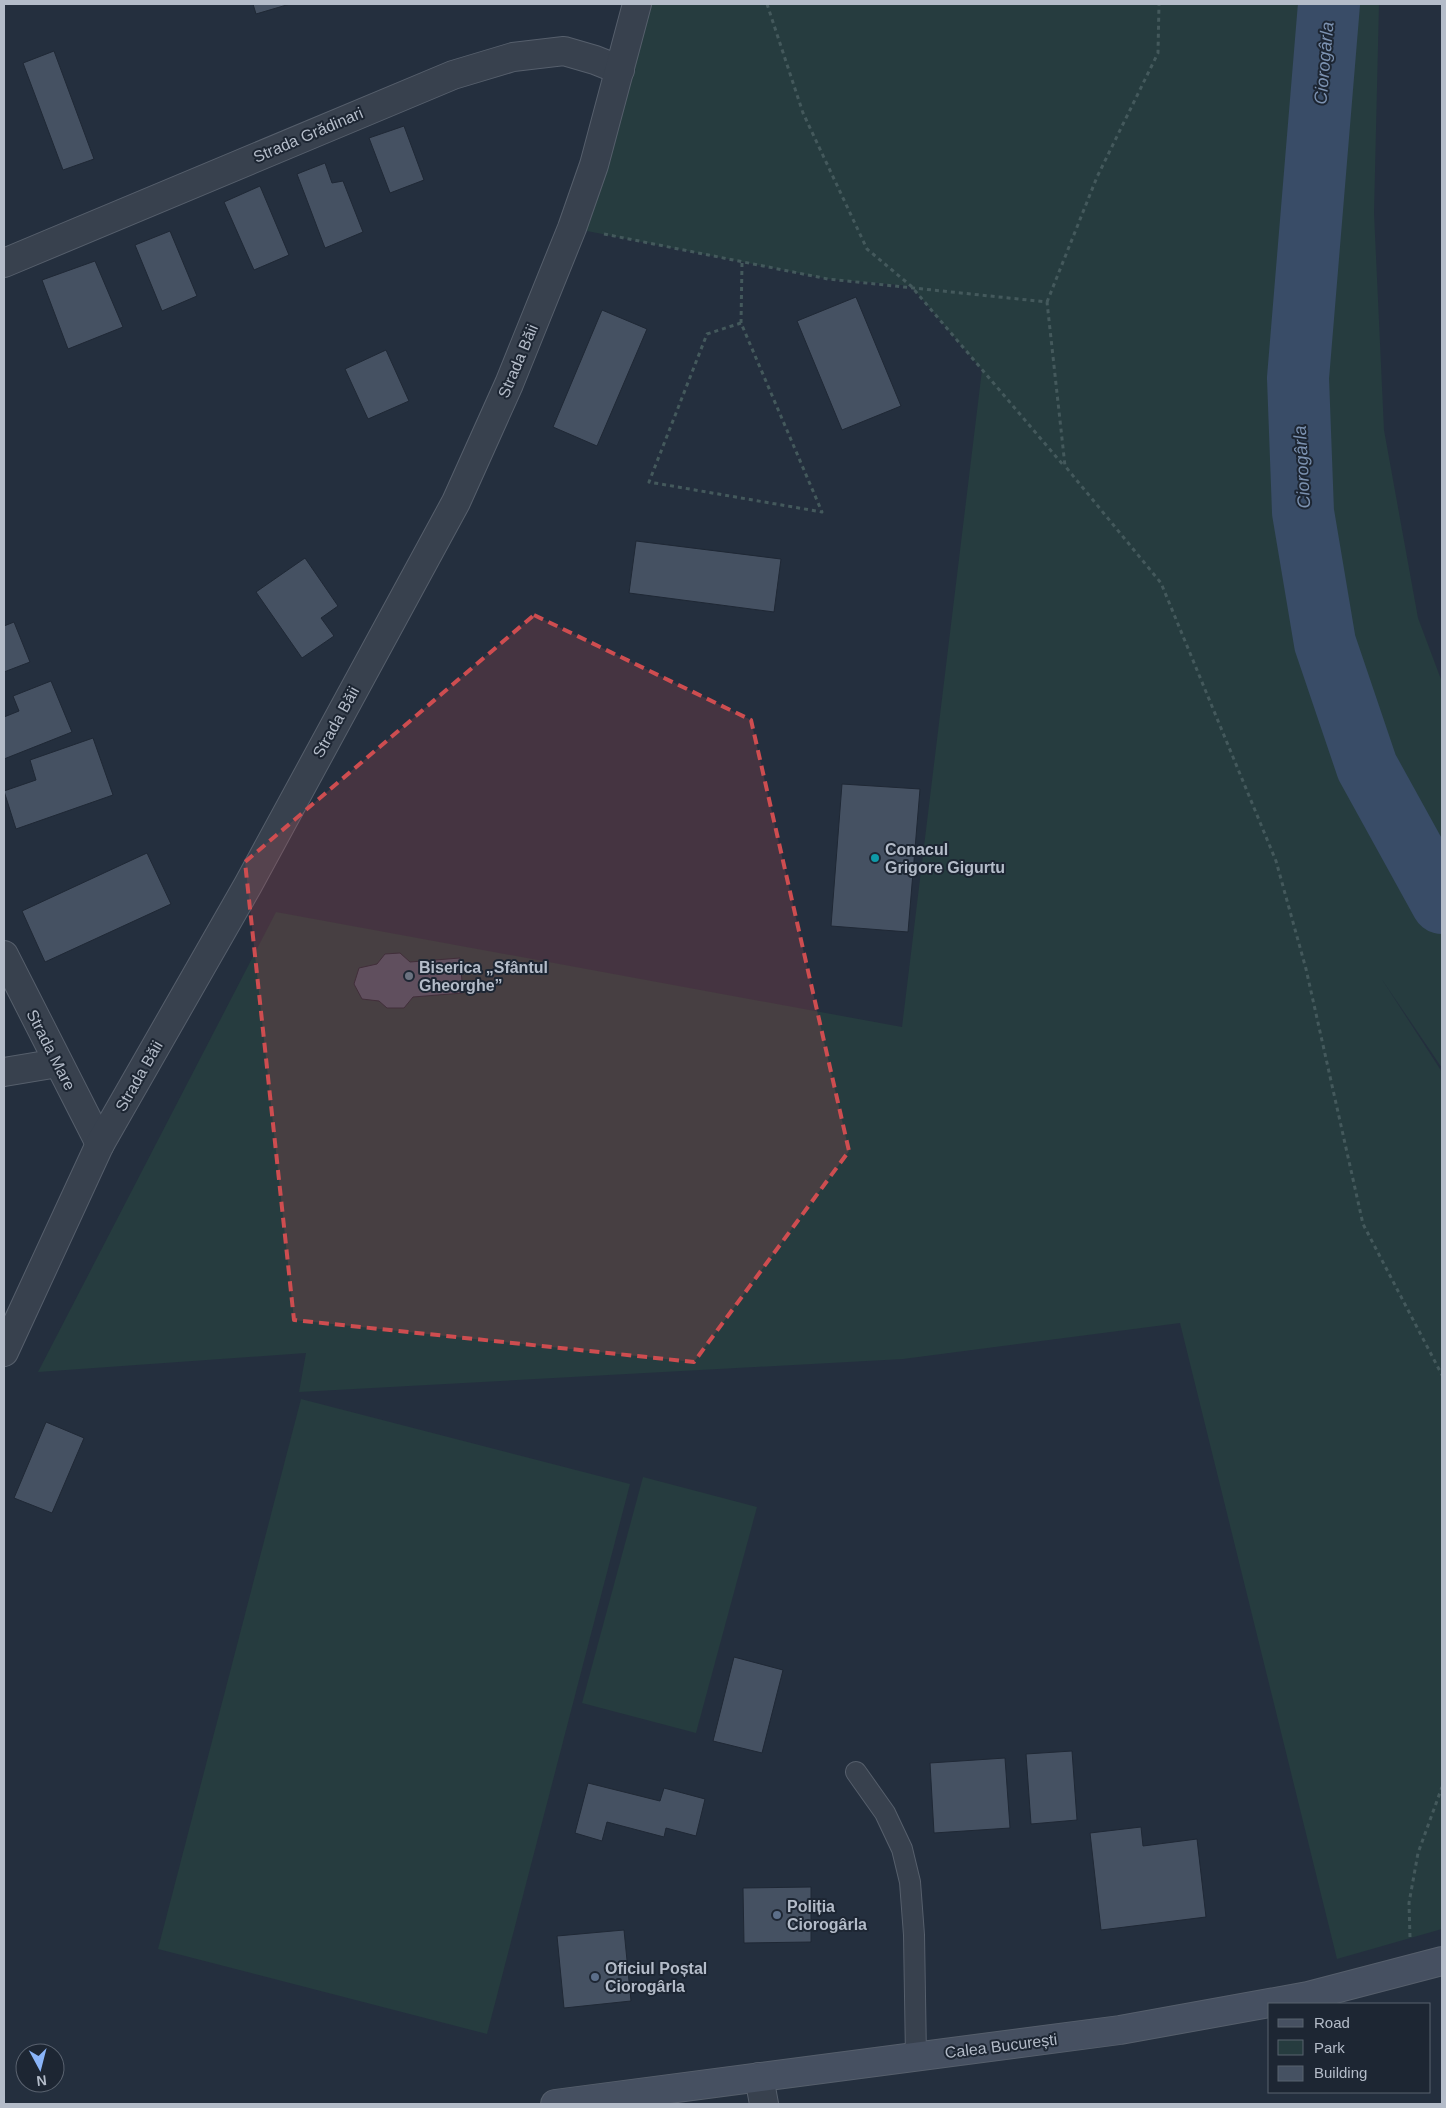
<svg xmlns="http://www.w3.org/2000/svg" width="1446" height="2108" viewBox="0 0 1446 2108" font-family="Arial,sans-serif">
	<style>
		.green { fill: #263c3f }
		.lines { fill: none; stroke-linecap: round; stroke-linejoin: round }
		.river { stroke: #394c67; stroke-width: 62 }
		.building { fill: #455162; stroke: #1f2835 }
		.lane-casing { stroke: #565f6c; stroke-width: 22 }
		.street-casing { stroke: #565f6c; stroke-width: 30 }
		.secondary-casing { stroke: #565f6c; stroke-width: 30 }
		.path { stroke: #44595c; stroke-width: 3; stroke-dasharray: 4 4; stroke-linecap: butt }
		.lane { stroke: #38414e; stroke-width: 20 }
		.street { stroke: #38414e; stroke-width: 28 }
		.secondary { stroke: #465061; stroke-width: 28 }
		.marked { fill: #ce4d50; fill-opacity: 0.2; stroke: #ce4d50; stroke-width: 4; stroke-dasharray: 10 6; stroke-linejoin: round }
		.culture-dot { fill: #0f9aa8; stroke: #1d2633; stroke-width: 2 }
		.worship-dot { fill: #6b7280; stroke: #1d2633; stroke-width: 2 }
		.service-dot { fill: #5c6f8a; stroke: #1d2633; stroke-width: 2 }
		.labels { text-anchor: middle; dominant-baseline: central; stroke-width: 4; stroke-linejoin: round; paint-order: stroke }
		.street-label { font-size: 16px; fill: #b4bcc9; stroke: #1d2633 }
		.poi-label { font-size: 16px; font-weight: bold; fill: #b4bcc9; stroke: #1d2633; text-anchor: start }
		.water-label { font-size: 18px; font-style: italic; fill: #7c92b1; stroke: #1d2633 }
	</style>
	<rect width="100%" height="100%" fill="#242f3e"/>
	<g class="green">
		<path d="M637,4H1379L1374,213L1384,430L1418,618L1442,682V1068L1381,978L1442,1072V1929L1337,1959L1180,1323L903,1359L299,1392L306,1353L38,1372L276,912L902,1027L982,370L911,286L828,279L572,228Z"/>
		<path d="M301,1399L630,1484L487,2034L158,1949Z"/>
		<path d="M643,1477L757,1507L696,1733L582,1703Z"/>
	</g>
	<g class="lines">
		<path class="river" d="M1329,4L1298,378L1303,512L1325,643L1367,767L1442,903"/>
	</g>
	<g class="building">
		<path d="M253,4H290L256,14Z"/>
		<path d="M54,51L94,159L63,170L23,63Z"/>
		<path d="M404,126L424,180L390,193L369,138Z"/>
		<path d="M325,163L332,183L343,181L363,232L325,248L297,174Z"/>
		<path d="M260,186L289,255L254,270L224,202Z"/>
		<path d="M170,231L197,296L162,311L135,245Z"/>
		<path d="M95,261L123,327L68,349L42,280Z"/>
		<path d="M856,297L901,406L842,430L797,321Z"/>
		<path d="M602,310L647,329L597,446L553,427Z"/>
		<path d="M386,350L409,401L368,419L345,369Z"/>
		<path d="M636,541L781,559L774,612L629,593Z"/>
		<path d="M305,558L338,606L321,618L334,636L302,658L256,592Z"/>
		<path d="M14,622L30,662L4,672V626Z"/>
		<path d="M51,681L72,732L4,759V717L19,711L13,696Z"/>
		<path d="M93,738L113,795L16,829L4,791L36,780L30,760Z"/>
		<path d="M842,784L920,789L908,932L831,926Z"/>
		<path d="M147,853L171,904L45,962L22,911Z"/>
		<path d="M400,953L410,962L460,958L463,993L413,997L404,1008H387L379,1001L362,999L354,984L359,968L377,964L385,954Z"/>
		<path d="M46,1422L84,1438L52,1513L14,1498Z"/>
		<path d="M734,1657L783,1670L762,1753L713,1741Z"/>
		<path d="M1072,1751L1077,1820L1031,1824L1026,1754Z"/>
		<path d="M1005,1758L1010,1828L934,1833L930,1763Z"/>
		<path d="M588,1783L660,1801L664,1788L705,1799L696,1836L666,1828L664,1837L607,1822L602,1841L575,1833Z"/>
		<path d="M1141,1827L1143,1846L1197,1839L1206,1917L1101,1930L1090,1833Z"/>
		<path d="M811,1887V1942L744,1943L743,1888Z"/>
		<path d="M624,1930L631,2001L564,2008L557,1936Z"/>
	</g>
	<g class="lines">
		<defs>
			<path id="lane" d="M856,1772L885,1813L902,1849L910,1882L914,1935L916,2057"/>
			<g id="street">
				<path d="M4,263L453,75L513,57L564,51L595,60L620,70"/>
				<path d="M4,955L100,1144"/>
				<path d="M4,1072L58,1063"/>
				<path d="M4,1352L100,1144L248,885L456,502L509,384L572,228L594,165L637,4"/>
				<path d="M759,2077L764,2104"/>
			</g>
			<path id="secondary" d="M555,2104L1120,2030L1308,1996L1442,1961"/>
		</defs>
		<use href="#lane" class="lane-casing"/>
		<use href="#street" class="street-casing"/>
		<use href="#secondary" class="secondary-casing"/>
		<g class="path">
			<path d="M767,4L803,113L867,249L911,286L1064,466"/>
			<path d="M604,234L828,279L1047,302L1065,466L1161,583L1276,861L1306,969L1363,1224L1442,1375"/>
			<path d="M1047,302L1097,177L1158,53L1159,4"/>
			<path d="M741,323L707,334L649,482L822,512L741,323L742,263"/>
			<path d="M1410,1937L1409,1903L1418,1853L1442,1787"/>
		</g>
		<use href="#lane" class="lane"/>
		<use href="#street" class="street"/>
		<use href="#secondary" class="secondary"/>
	</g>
	<path class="marked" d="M534,615L751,720L849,1151L694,1362L294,1320L245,862Z"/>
	<circle class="culture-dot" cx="875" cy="858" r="5"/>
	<circle class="worship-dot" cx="409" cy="976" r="5"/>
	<g class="service-dot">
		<circle cx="777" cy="1915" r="5"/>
		<circle cx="595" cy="1977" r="5"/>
	</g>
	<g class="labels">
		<g class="street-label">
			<text transform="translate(308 135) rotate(-23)">Strada Grădinari</text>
			<text transform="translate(518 361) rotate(-67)">Strada Băii</text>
			<text transform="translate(336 722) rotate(-61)">Strada Băii</text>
			<text transform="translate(51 1050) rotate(63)">Strada Mare</text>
			<text transform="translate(139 1076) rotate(-60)">Strada Băii</text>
			<text transform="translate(1001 2046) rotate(-7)">Calea București</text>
		</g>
		<g class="poi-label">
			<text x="885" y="849">Conacul<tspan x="885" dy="18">Grigore Gigurtu</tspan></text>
			<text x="419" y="967">Biserica „Sfântul<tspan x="419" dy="18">Gheorghe”</tspan></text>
			<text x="787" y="1906">Poliția<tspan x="787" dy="18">Ciorogârla</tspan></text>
			<text x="605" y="1968">Oficiul Poștal<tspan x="605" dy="18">Ciorogârla</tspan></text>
		</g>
		<g class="water-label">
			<text transform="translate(1324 63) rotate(-85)">Ciorogârla</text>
			<text transform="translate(1302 467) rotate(-93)">Ciorogârla</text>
		</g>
	</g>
	<rect width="1446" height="2108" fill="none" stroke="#b4bcc9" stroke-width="10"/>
	<rect x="1268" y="2003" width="162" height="90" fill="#1d2633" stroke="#59626f"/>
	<rect x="1278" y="2019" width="25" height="8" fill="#465061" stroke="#59626f"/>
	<text x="1314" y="2028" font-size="15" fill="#b4bcc9">Road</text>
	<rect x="1278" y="2040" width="25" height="15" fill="#263c3f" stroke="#59626f"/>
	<text x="1314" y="2053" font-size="15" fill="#b4bcc9">Park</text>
	<rect x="1278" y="2066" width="25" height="15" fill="#455162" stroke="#59626f"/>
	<text x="1314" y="2078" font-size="15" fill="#b4bcc9">Building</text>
	<g transform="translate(40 2068) rotate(173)"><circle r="24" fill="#1d2633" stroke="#59626f"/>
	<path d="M0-4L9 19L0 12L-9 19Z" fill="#8ab4f8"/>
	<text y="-8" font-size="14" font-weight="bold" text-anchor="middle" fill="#b4bcc9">N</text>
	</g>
</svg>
